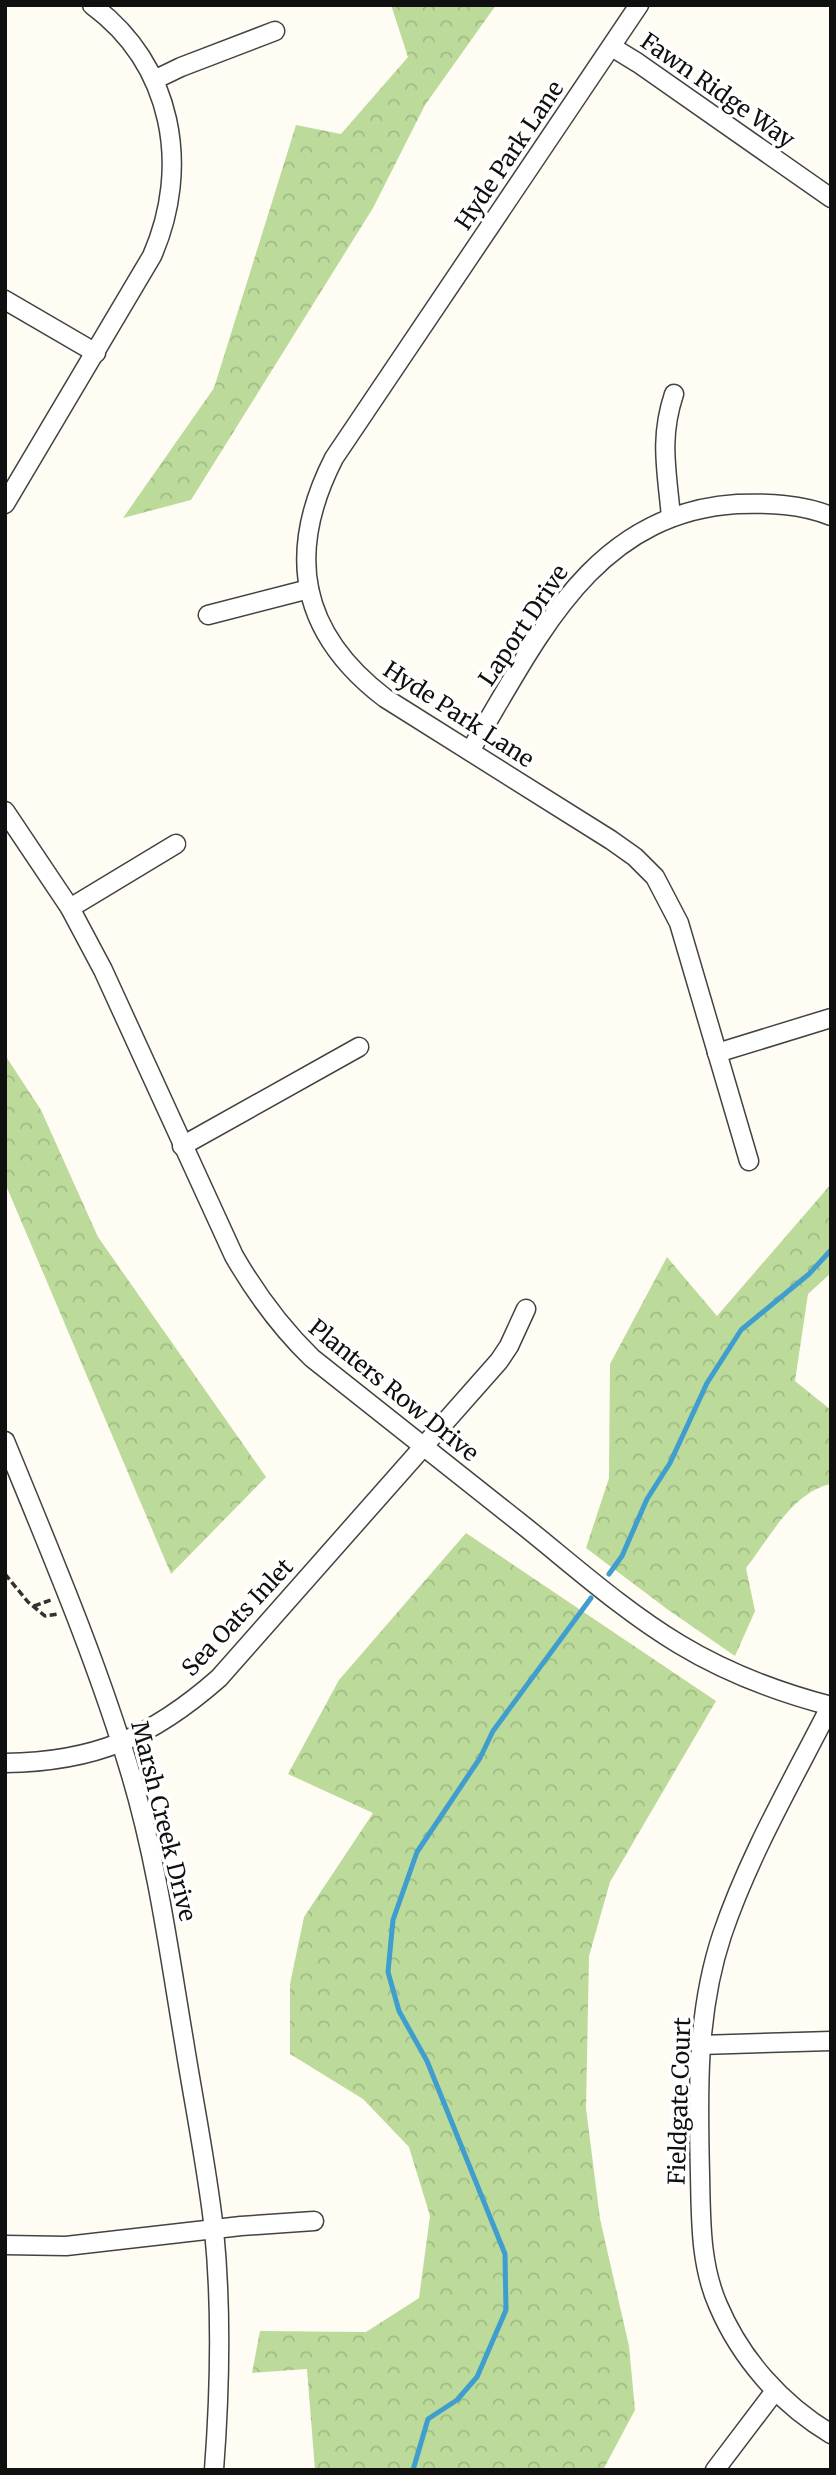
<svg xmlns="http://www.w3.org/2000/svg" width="836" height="2475" viewBox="0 0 836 2475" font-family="Merriweather,serif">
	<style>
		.forest { fill: url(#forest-crowns) }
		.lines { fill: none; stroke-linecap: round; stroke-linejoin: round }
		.stream { stroke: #3f9ecd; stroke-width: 5 }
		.minor-casing { stroke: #434343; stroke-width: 21 }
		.path { stroke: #323232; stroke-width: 3.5; stroke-dasharray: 7 3.5; stroke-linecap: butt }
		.minor { stroke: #fff; stroke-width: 18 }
		.labels { text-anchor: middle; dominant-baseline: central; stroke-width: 7; stroke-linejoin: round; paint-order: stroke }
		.street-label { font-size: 23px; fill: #101010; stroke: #fff }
	</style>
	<defs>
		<pattern id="forest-crowns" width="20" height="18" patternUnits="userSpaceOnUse" patternTransform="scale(1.75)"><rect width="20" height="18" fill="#bcdb9b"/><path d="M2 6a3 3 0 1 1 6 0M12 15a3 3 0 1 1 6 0" fill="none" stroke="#a1bb84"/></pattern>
	</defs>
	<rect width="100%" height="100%" fill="#fffcf3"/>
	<g class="forest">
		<path d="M391,5H496L425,105L373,208L191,500L123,518L214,388L296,125L341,134L408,57Z"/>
		<path d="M5,1055L41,1110L98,1237L266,1477L171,1574L5,1183Z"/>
		<path d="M831,1184V1273L808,1294L795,1381L831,1410V1484C792,1492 769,1539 746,1568L755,1611L735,1656L667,1609L586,1548L609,1478L610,1364L667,1257L717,1316Z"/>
		<path d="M466,1533L716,1701L610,1882L589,1956L586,2108L600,2219L629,2346L635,2410L603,2470H315L307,2369L252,2373L260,2331L366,2332L419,2298L430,2216L409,2147L363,2099L290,2054V1984L304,1917L373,1813L288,1774L339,1680Z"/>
	</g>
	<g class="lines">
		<g class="stream">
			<path d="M609,1574L622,1556L647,1499L670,1463L707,1383L741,1330L809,1274L831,1250"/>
			<path d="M413,2470L428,2419L457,2400L477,2377L506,2310L505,2254L427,2061L399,2011L388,1972L393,1920L417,1852L480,1758L493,1731L591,1598"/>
		</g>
		<defs>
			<g id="minor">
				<path d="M639,5L334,458C285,554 300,633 385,698L611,840L635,857L655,877L679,923L749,1161"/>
				<path d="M612,47L638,63L831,198"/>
				<path d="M154,80L181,67L275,31"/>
				<path d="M5,300L96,353"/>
				<path d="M5,504L152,256C191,167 173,65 92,5"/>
				<path d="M671,517C667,471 659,439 674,394"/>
				<path d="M208,615L309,589"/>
				<path d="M470,751C536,642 591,513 737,504C769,503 801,504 831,516"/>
				<path d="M5,811L70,908L103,970L234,1256C256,1294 280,1327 312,1358C382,1414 453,1470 524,1526C574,1566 624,1611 679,1644C727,1673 777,1692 831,1706"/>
				<path d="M70,908L176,844"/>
				<path d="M717,1053L831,1018"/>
				<path d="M182,1146L359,1047"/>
				<path d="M5,1441C50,1551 97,1661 131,1775C157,1862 169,1952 184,2041C194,2104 207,2167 214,2230C222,2310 220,2391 214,2470"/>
				<path d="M831,1705C793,1780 749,1855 722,1935C696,2013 698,2094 700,2175C701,2219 700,2264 718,2305C741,2359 781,2404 831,2434"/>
				<path d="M5,1763C95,1762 152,1737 219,1678L499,1361L509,1346L526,1309"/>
				<path d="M700,2045L831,2041"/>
				<path d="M5,2245L66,2246L241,2226L314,2221"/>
				<path d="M715,2470L775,2391"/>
			</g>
		</defs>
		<use href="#minor" class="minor-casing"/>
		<g class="path">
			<path d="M5,1574L28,1602L45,1616L58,1614"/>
			<path d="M34,1606L51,1600"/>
		</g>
		<use href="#minor" class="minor"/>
	</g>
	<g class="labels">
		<g class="street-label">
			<text transform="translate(718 90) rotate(35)">Fawn Ridge Way</text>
			<text transform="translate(509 155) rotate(-56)">Hyde Park Lane</text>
			<text transform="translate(523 625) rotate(-56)">Laport Drive</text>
			<text transform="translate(459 714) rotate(33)">Hyde Park Lane</text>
			<text transform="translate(394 1390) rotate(39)">Planters Row Drive</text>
			<text transform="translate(237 1617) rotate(-47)">Sea Oats Inlet</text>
			<text transform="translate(164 1821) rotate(76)">Marsh Creek Drive</text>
			<text transform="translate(679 2101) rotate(-88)">Fieldgate Court</text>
		</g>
	</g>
	<rect width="836" height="2475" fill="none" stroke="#101010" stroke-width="14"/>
</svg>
